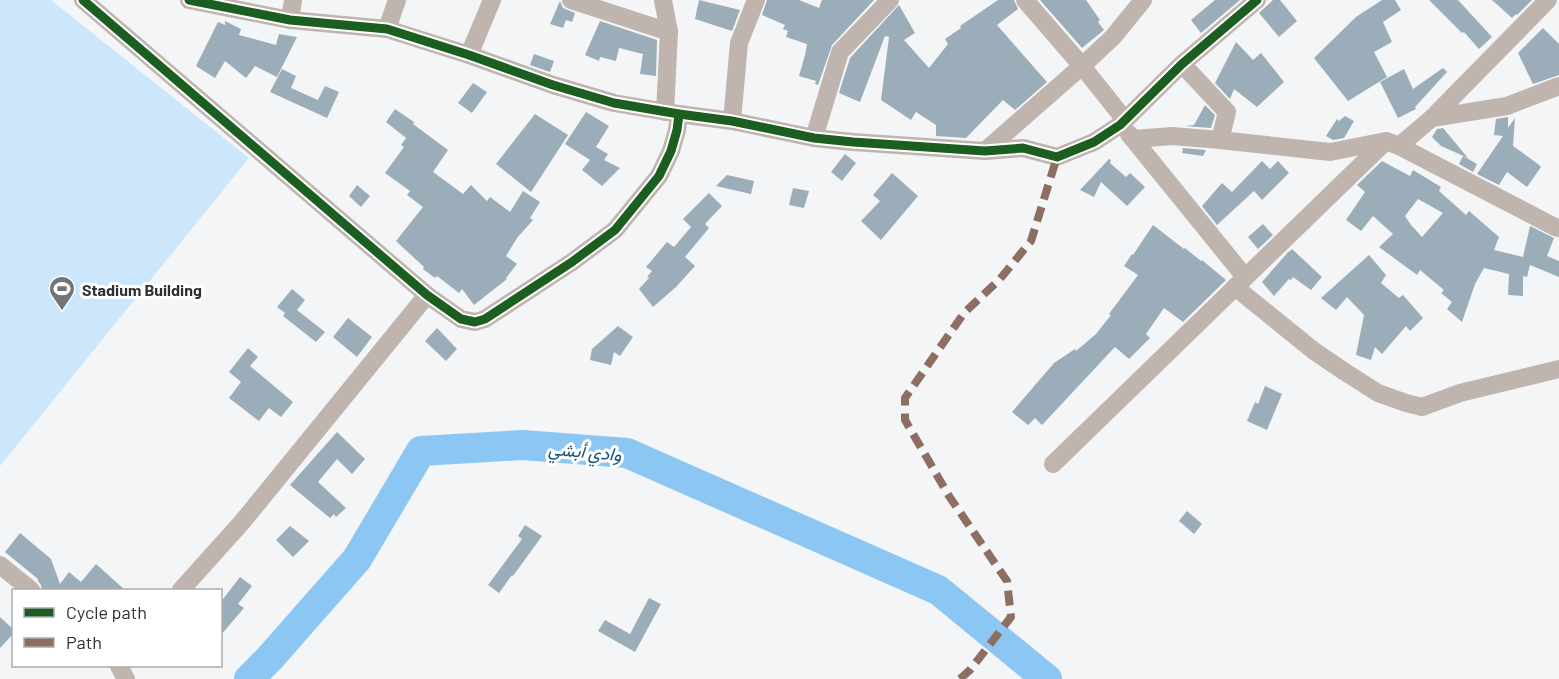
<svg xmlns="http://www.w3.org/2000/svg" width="1559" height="679" viewBox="0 0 1559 679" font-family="Barlow,Vazirmatn,sans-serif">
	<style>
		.green { fill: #cce6fb }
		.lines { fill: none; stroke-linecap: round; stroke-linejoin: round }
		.river { stroke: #8cc6f2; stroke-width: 30 }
		.building { fill: #9badb9; fill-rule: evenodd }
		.minor { stroke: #bfb4ae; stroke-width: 18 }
		.quiet { stroke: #8d6e63; stroke-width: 8; stroke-dasharray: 15 8; stroke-linecap: butt }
		.cycleway-casing { stroke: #fff; stroke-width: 13 }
		.cycleway { stroke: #1b5e20; stroke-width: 9 }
		.labels { text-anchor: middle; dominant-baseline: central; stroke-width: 6; stroke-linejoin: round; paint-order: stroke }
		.poi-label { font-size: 16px; font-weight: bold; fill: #2e2f30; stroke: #fff; text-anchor: start }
		.water-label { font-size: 18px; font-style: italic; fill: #15537b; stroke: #fff }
	</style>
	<rect width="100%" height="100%" fill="#f4f5f7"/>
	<path class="green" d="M0,0H51L249,158L0,466Z"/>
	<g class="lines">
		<path class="river" d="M249,679L269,659L357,559L421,451L523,445L627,453L938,590L1047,679"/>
	</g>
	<g class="building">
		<path d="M699,0L740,10L732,31L695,19Z"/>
		<path d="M767,0H799L819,8L822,0H874L832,45L818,85L815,84L816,81L799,76L805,55L807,44L786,37L788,31L783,29L785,25L762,15Z"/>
		<path d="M998,0H1014L1018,9L997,25L1047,82L1015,110L1003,100L966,138L936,136V125L916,112L911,120L881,100L889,37L885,36L860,102L839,93L850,58L899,5L915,33L904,40L929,68L948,44L945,39L961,28L960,26Z"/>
		<path d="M1040,0H1086L1100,20L1098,22L1104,30L1082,48Z"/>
		<path d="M1215,0H1240L1201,33L1191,20Z"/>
		<path d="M1273,0H1280L1297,21L1279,37L1259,13Z"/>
		<path d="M1382,0H1395L1401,10L1383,22L1392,42L1374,52L1387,77L1348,101L1314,58L1356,17Z"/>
		<path d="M1429,0H1458L1492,37L1479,49L1464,32L1462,33Z"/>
		<path d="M1492,0H1532L1517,15L1516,14L1512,18Z"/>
		<path d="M560,1L563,8L575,13L572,22L566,20L563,28L550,24Z"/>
		<path d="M225,21L241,29L239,35L276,45L279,34L297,37L277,77L255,66L246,78L225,61L215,78L196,66L218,22L225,25Z"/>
		<path d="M600,21L657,40L656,76L640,74L643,54L619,48L616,61L600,57L599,61L585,55Z"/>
		<path d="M1543,28L1559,44V75L1533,84L1518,53Z"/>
		<path d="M1236,42L1253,60L1261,53L1284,82L1257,107L1234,89L1230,99L1215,83Z"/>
		<path d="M534,54L554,61L550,72L530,65Z"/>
		<path d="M1443,68L1447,72L1415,107L1416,109L1398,118L1380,82L1404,69L1413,89Z"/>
		<path d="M282,69L296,76L291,88L318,100L325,86L339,92L327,118L270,92Z"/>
		<path d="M473,83L487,92L472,113L458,103Z"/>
		<path d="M1205,105L1215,115L1211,128L1185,126L1194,125Z"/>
		<path d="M395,109L414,122L413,124L448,150L433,172L463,194L471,185L487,201L490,197L510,212L523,191L540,202L530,218L533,220L517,238L506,256L517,264L506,278L507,279L474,305L462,289L459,293L437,276L435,278L423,269L424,267L396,241L423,207L407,195L410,191L385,173L404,147L401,145L406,138L386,122Z"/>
		<path d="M586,112L609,126L596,147L608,154L604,160L620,168L602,186L582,170L590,160L565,144Z"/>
		<path d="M535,114L568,135L531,192L496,164Z"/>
		<path d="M1345,116L1354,121L1344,138L1333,140L1326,136L1337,119L1339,121Z"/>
		<path d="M1508,117V128L1515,118L1513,146L1538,164L1541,167L1527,187L1507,172L1499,185L1477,174L1503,136L1494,135L1496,119Z"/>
		<path d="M1443,128L1468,158L1441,146L1432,137L1437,129Z"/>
		<path d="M1183,148L1206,150L1203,156L1182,153Z"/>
		<path d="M845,154L856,163L842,181L831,172Z"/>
		<path d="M1463,156L1477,164L1473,172L1459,164Z"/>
		<path d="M1109,159L1111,160L1110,163L1126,177L1130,173L1145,187L1127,206L1101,182L1094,197L1080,190Z"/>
		<path d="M1262,161L1270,169L1278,161L1289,173L1262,200L1254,191L1217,225L1202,206L1222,183L1232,192Z"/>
		<path d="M1382,161L1410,176L1413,170L1441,187L1439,191L1466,215L1469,211L1499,237L1494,250L1523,257L1530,226L1554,238L1547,256L1559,261V277L1530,265L1527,277L1523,276V296L1508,295L1509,274L1484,268L1475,284L1462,322L1447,309L1452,302L1441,293L1444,290L1420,270L1417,275L1379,247L1393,234L1373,216L1361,231L1346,220L1365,192L1357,185ZM1418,199L1443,213L1422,237L1411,225L1405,216Z"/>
		<path d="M892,173L918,196L881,240L861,221L880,201L873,195Z"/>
		<path d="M727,175L754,181L751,194L716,186Z"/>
		<path d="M357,185L370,196L361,207L349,196Z"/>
		<path d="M793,188L809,191L804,208L789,205Z"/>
		<path d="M709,193L722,206L705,224L709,228L685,257L695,266L676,287L653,307L639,289L649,278L647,277L652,271L646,267L667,242L674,247L691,227L683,219Z"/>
		<path d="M1263,224L1273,235L1258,249L1248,237Z"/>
		<path d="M1153,225L1184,249L1185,248L1201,261L1202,260L1226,280L1183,322L1164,308L1146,334L1150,338L1129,359L1115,347L1042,425L1035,418L1028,425L1012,412L1054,363L1075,349L1076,351L1096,334L1111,315L1109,314L1138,275L1124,266L1132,254L1133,255Z"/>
		<path d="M1292,249L1322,277L1311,290L1293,277L1291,280L1289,279L1274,296L1262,282L1289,251V252Z"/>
		<path d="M1369,255L1386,275L1381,283L1399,298L1403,295L1423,318L1410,331L1406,326L1382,354L1375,347L1371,360L1356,355L1364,315L1347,297L1336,310L1321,298Z"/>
		<path d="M292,289L305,300L297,310L325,332L316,342L283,316L285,313L277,307Z"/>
		<path d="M348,318L372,337L357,357L333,337Z"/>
		<path d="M618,326L633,337L620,356L614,352L611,365L590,360L592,349Z"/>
		<path d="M437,328L457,349L446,361L425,341Z"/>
		<path d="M248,348L258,357L250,366L293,402L281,417L269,408L259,421L229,398L241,382L229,372Z"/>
		<path d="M1265,386L1282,394L1267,430L1247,421L1255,402L1258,404Z"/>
		<path d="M337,432L365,459L352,474L337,459L318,482L346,508L336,517L334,514L330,518L290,485Z"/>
		<path d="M1187,511L1202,524L1194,534L1179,521Z"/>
		<path d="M525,525L542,536L513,576L512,575L499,593L488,585L522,539L518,536Z"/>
		<path d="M290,526L309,541L293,557L276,540Z"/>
		<path d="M20,533L51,559L60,584L69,572L81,582L96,564L126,591L42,590L41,585L38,581V579L5,552Z"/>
		<path d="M240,577L252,586L238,604L244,608L220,636V603Z"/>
		<path d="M649,598L661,604L635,652L598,631L605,620L630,634Z"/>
		<path d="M0,617L14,630V633L0,648Z"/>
	</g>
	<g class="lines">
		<g class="minor">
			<path d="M83,0L427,295L461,319L475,322L485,319L572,262L615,230L659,176L671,151L677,130L679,114"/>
			<path d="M189,0L290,20L387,29L469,55L553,85L614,103L679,114L732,121L814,138L853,142L985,151L1023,148L1057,157L1094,142L1120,125L1182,64L1257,0"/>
			<path d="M571,0L669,32"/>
			<path d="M663,0L669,32L665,112"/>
			<path d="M1025,0L1082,66L1125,120"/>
			<path d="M290,20L293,0"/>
			<path d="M387,29L397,0"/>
			<path d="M469,55L492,0"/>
			<path d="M1182,64L1227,112L1220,140"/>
			<path d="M1432,118L1507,106L1559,86"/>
			<path d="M732,121L739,43L756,0"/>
			<path d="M1129,134L1245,277"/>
			<path d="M814,138L840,52L890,0"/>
			<path d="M1134,139L1172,136L1220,140L1330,152L1386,141L1399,146L1555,227L1559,228"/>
			<path d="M1399,146L1432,118L1548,0"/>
			<path d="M985,151L1082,66L1113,37L1143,0"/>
			<path d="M1235,287L1314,351L1345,372L1378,393L1406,403L1422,407L1460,393L1559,369"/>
			<path d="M1053,464L1386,141"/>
			<path d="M0,565L31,590"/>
			<path d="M181,590L243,521L427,295"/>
			<path d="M119,666L126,679"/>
		</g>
		<path class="quiet" d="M960,679L970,670L1011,617L1007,581L949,496L905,420V398L964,313L1000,279L1031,241L1057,157"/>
		<defs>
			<g id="cycleway">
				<path d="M83,0L427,295L461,319L475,322L485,319L572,262L615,230L659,176L671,151L677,130L679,114"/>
				<path d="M189,0L290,20L387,29L469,55L553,85L614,103L679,114L732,121L814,138L853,142L985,151L1023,148L1057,157L1094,142L1120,125L1182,64L1257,0"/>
			</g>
		</defs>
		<use href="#cycleway" class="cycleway-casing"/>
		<use href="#cycleway" class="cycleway"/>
	</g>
	<defs>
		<symbol id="stadium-pin" viewBox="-11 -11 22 30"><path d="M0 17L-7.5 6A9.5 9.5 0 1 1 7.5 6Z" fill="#737476" stroke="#fff"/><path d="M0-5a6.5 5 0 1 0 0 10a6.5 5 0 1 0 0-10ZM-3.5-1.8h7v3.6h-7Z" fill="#fff"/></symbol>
	</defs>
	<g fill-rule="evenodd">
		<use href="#stadium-pin" x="47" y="274" width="30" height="40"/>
	</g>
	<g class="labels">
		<g class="poi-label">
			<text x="82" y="289">Stadium Building</text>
		</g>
		<g class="water-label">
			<text transform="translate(585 451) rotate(5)">وادي أبشي</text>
		</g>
	</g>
	<rect x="12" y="589" width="210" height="78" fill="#ffffff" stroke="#abacac" stroke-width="1.5"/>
	<rect x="24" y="608" width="30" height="9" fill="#1b5e20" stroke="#abacac" stroke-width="1.5"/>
	<text x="66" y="619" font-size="18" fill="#2e2f30">Cycle path</text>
	<rect x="24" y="638" width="30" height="9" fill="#8d6e63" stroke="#abacac" stroke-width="1.5"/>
	<text x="66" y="649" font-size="18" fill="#2e2f30">Path</text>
</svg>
